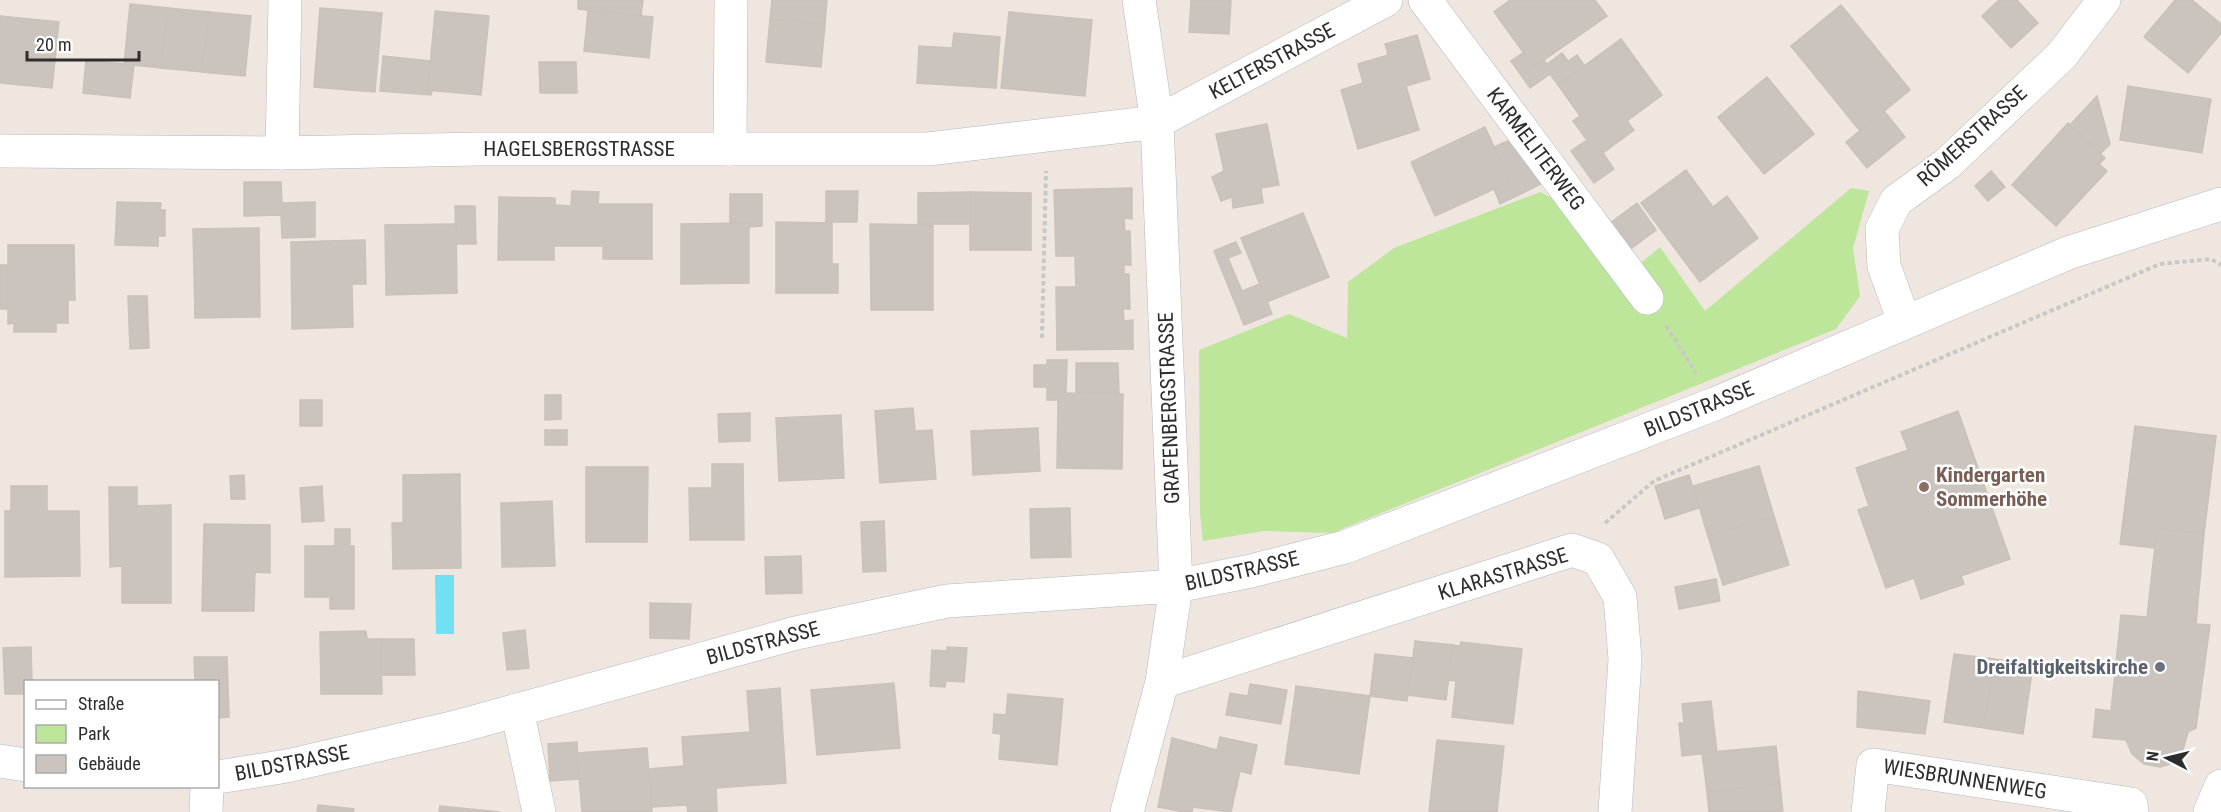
<svg xmlns="http://www.w3.org/2000/svg" width="2221" height="812" viewBox="0 0 2221 812" font-family="'Roboto Condensed',sans-serif">
	<style>
		.green { fill: #bee69b }
		.water { fill: #71e0f2 }
		.building { fill: #cac3be; stroke: #cac2b8; stroke-width: 1.5 }
		.lines { fill: none; stroke-linecap: round; stroke-linejoin: round }
		.minor-casing { stroke: #b3b7c1; stroke-width: 34 }
		.path { stroke: #c8c8c8; stroke-width: 4; stroke-dasharray: 4.5 3; stroke-linecap: butt }
		.minor { stroke: #fff; stroke-width: 33 }
		.education-dot { fill: #8d6e63; stroke: #fff; stroke-width: 2 }
		.worship-dot { fill: #6b7280; stroke: #fff; stroke-width: 2 }
		.labels { text-anchor: middle; dominant-baseline: central; stroke-width: 5; stroke-linejoin: round; paint-order: stroke }
		.street-label { font-size: 21px; fill: #2d2d2d; stroke: #fff }
		.education-label { font-size: 21px; font-weight: bold; fill: #785e54; stroke: #fff; text-anchor: start }
		.worship-label { font-size: 21px; font-weight: bold; fill: #5b616d; stroke: #fff; text-anchor: end }
	</style>
	<rect width="100%" height="100%" fill="#efe6df"/>
	<path class="green" d="M1851,188L1869,191L1853,248L1860,296L1836,329L1332,533L1264,531L1203,541L1200,514L1199,350L1289,314L1347,338L1348,282L1394,248L1540,192L1570,207L1619,281L1660,247L1705,311Z"/>
	<path class="water" d="M435,575H454V634H436Z"/>
	<g class="building">
		<path d="M578,0H643L641,16L578,9Z"/>
		<path d="M772,0H827L825,24L770,19Z"/>
		<path d="M1191,0H1231L1229,34L1189,32Z"/>
		<path d="M1510,0H1595L1607,16L1534,67L1494,12Z"/>
		<path d="M1999,0H2017L2038,23L2011,48L1982,16Z"/>
		<path d="M2175,0H2192L2221,24V33L2188,73L2144,37Z"/>
		<path d="M130,4L168,8L161,68L124,64Z"/>
		<path d="M1841,5L1910,90L1860,131L1791,46Z"/>
		<path d="M168,8L209,12L202,72L161,68Z"/>
		<path d="M320,8L382,13L375,92L314,87Z"/>
		<path d="M435,11L489,16L481,95L428,90Z"/>
		<path d="M588,11L653,17L649,58L584,51Z"/>
		<path d="M209,12L251,16L245,76L202,72Z"/>
		<path d="M1009,12L1092,20L1085,96L1001,88Z"/>
		<path d="M0,16L59,22L52,88L0,83Z"/>
		<path d="M770,19L825,24L821,67L766,62Z"/>
		<path d="M954,33L1000,37L996,88L917,83L919,46L952,48Z"/>
		<path d="M1417,35L1430,79L1406,86L1419,130L1358,149L1341,90L1363,83L1358,64L1388,55L1385,44Z"/>
		<path d="M1621,39L1662,95L1627,121L1634,130L1603,153L1614,169L1594,183L1571,151L1587,140L1573,121L1580,116L1558,85Z"/>
		<path d="M1524,52L1534,67L1544,60L1547,64L1562,53L1568,61L1577,55L1585,66L1558,85L1550,74L1530,88L1511,61Z"/>
		<path d="M383,56L430,61L428,90L432,91L431,95L380,91Z"/>
		<path d="M86,60L134,65L130,98L83,93Z"/>
		<path d="M539,62H576L577,93H540Z"/>
		<path d="M1767,77L1814,134L1764,174L1718,117Z"/>
		<path d="M2128,86L2211,99L2202,153L2120,140Z"/>
		<path d="M2097,96L2110,144L2100,154L2070,125Z"/>
		<path d="M1884,111L1905,137L1867,168L1846,142Z"/>
		<path d="M2068,123L2105,158L2099,164L2107,171L2056,226L2012,185Z"/>
		<path d="M1267,124L1279,185L1261,188L1263,203L1233,208L1232,197L1221,201L1212,177L1224,171L1216,134Z"/>
		<path d="M1485,127L1510,182L1435,216L1411,162Z"/>
		<path d="M1519,136L1541,184L1500,204L1494,189L1510,182L1494,147Z"/>
		<path d="M1686,170L1713,207L1727,196L1758,238L1700,282L1641,203Z"/>
		<path d="M1991,171L2005,187L1988,201L1975,186Z"/>
		<path d="M244,182H281L282,203L315,202V237L282,238L281,215L244,216Z"/>
		<path d="M1132,188V219L1124,218L1125,231H1130L1131,265H1124V274H1129L1130,309H1123L1124,321L1133,320V349L1057,350L1056,287H1076L1075,256H1056L1054,190Z"/>
		<path d="M572,191L599,192L598,204H652V259H603V246H554V260H498L499,197L555,198V205L571,206Z"/>
		<path d="M826,191H858L857,222H826Z"/>
		<path d="M970,192V224H918V193Z"/>
		<path d="M970,192L1031,193V250H970Z"/>
		<path d="M730,194H762V226L748,227L749,223H730Z"/>
		<path d="M117,202L161,203L160,210H165V236H158V246L115,245Z"/>
		<path d="M1637,203L1656,230L1629,250L1609,224Z"/>
		<path d="M455,206H475L476,244H456Z"/>
		<path d="M1303,213L1329,277L1267,302L1241,238Z"/>
		<path d="M776,222L832,223V264H838V293H776Z"/>
		<path d="M749,223V283L681,284V224Z"/>
		<path d="M456,224L457,293L386,295L385,225Z"/>
		<path d="M870,224L933,225V310H871Z"/>
		<path d="M259,228L260,317L195,318L193,229Z"/>
		<path d="M365,240L366,284H352L353,327L292,329L291,242Z"/>
		<path d="M1236,242L1241,253L1228,258L1242,291L1260,284L1272,314L1244,325L1214,251Z"/>
		<path d="M8,245H74L75,300H68V323H56V332H14V323L8,324Z"/>
		<rect x="0" y="265" width="8" height="44"/>
		<path d="M128,296H147L149,348L130,349Z"/>
		<path d="M1047,360H1067L1066,393L1123,394L1122,469L1057,468L1058,400H1047V387H1034V365H1047Z"/>
		<path d="M1076,363H1118L1119,393H1076Z"/>
		<path d="M545,395H561V419L545,420Z"/>
		<rect x="300" y="400" width="22" height="26"/>
		<path d="M913,408L915,431L932,430L936,479L880,483L875,411Z"/>
		<path d="M1958,411L2010,559L1961,576L1964,584L1921,599L1914,578L1886,588L1858,510L1869,506L1856,468L1908,450L1901,432Z"/>
		<path d="M750,413V441L719,442L718,414Z"/>
		<path d="M841,415L844,478L779,481L776,418Z"/>
		<path d="M2135,426L2216,436L2204,534L2157,528L2154,548L2120,544Z"/>
		<path d="M1038,428L1040,471L973,475L971,431Z"/>
		<rect x="545" y="430" width="22" height="15"/>
		<path d="M712,464H743L744,540H690L689,488H712Z"/>
		<path d="M1759,466L1774,516L1708,536L1693,486Z"/>
		<path d="M586,467H648L647,542H586Z"/>
		<path d="M460,474L461,568L393,569L392,523H403V475Z"/>
		<path d="M244,475L245,499H231L230,476Z"/>
		<path d="M1689,475L1699,508L1665,519L1655,486Z"/>
		<path d="M11,486H47V511H79L80,576L5,577V511H11Z"/>
		<path d="M322,486L324,521L302,522L300,488Z"/>
		<path d="M109,487H137V506L171,505V603H122V566L110,567Z"/>
		<path d="M552,501L555,566L502,567L501,503Z"/>
		<path d="M1070,508L1071,557L1031,558L1030,509Z"/>
		<path d="M1774,516L1789,565L1723,585L1708,536Z"/>
		<path d="M884,521L886,571L863,572L861,522Z"/>
		<path d="M204,524L270,525V573L255,572L254,611H202Z"/>
		<path d="M2157,528L2204,534L2196,624L2210,625L2196,728L2188,732L2181,757L2174,763L2160,767L2144,764L2132,754L2126,740L2093,737L2096,709L2111,711L2121,615L2147,617Z"/>
		<path d="M335,529H350V546H354V609H330V597H305V546H335Z"/>
		<path d="M801,556L802,593L766,594L765,557Z"/>
		<path d="M1716,579L1720,601L1679,609L1675,587Z"/>
		<path d="M650,603L691,604L689,639L650,638Z"/>
		<path d="M525,630L529,668L507,670L503,633Z"/>
		<path d="M366,631L367,639H381L382,694H321L320,632Z"/>
		<path d="M381,639H414L415,675H382Z"/>
		<path d="M1415,641L1453,645L1446,700L1408,695Z"/>
		<path d="M1461,642L1522,649L1513,724L1452,717L1456,681L1448,680L1453,645L1460,646Z"/>
		<path d="M31,647L32,682H26V694H5L3,648Z"/>
		<path d="M947,647L967,648L964,682L946,681L945,687L930,686L932,650L947,651Z"/>
		<path d="M1375,654L1413,658L1407,701L1370,696Z"/>
		<path d="M1954,654L1994,659L1984,728L1944,722Z"/>
		<path d="M194,657H227L229,717L218,718V682H195Z"/>
		<path d="M1994,659L2033,665L2023,734L1984,728Z"/>
		<path d="M894,683L900,748L817,755L811,690Z"/>
		<path d="M1250,684L1287,690L1281,724L1226,715L1230,693L1248,696Z"/>
		<path d="M1296,686L1370,696L1359,774L1285,764Z"/>
		<path d="M780,688L786,783L716,788L717,812H688L687,805L652,807L649,769L684,766L682,737L750,732L747,691Z"/>
		<path d="M1858,691L1930,701L1925,734L1857,727Z"/>
		<path d="M1008,694L1063,699L1057,765L999,759L1001,734L993,733L994,714L1006,715Z"/>
		<path d="M1711,701L1717,752L1682,756L1679,723H1684L1682,704Z"/>
		<path d="M1220,737L1257,745L1251,774L1240,771L1231,812L1193,807L1192,812H1184L1158,807L1172,738L1217,750Z"/>
		<path d="M1437,740L1504,746L1497,812H1429Z"/>
		<path d="M577,742L579,779L550,781L548,744Z"/>
		<path d="M1776,746L1780,784L1707,792L1702,753Z"/>
		<path d="M647,748L652,812H582L577,753Z"/>
		<path d="M1780,784L1783,812H1709L1707,792Z"/>
		<path d="M318,805L354,809L353,812H317Z"/>
		<path d="M440,806L500,812H439Z"/>
	</g>
	<g class="lines">
		<defs>
			<g id="minor">
				<path d="M1425,0L1647,298"/>
				<path d="M730,149L731,0"/>
				<path d="M0,151L282,153L478,149H928L1157,122L1386,0"/>
				<path d="M282,153L285,0"/>
				<path d="M1904,321L1884,266L1882,229L1896,201L1947,164L2062,55L2104,0"/>
				<path d="M1162,682L1572,550L1598,559L1620,597L1625,659L1615,812"/>
				<path d="M517,710L539,812"/>
				<path d="M0,761L26,765"/>
				<path d="M218,777L287,766L460,726L796,633L947,601L1176,586L1251,571L1345,547L1717,403L2068,253L2221,204"/>
				<path d="M206,812L207,786"/>
				<path d="M1127,812L1162,682L1176,586L1157,122L1139,0"/>
				<path d="M1868,812L1873,765L2131,804L2132,812"/>
				<path d="M2210,812L2221,786"/>
			</g>
		</defs>
		<use href="#minor" class="minor-casing"/>
		<g class="path">
			<path d="M1666,326L1696,373"/>
			<path d="M1042,338L1046,171"/>
			<path d="M1605,523L1654,481L2160,264L2211,259L2221,265"/>
		</g>
		<use href="#minor" class="minor"/>
	</g>
	<circle class="education-dot" cx="1924" cy="487" r="6"/>
	<circle class="worship-dot" cx="2160" cy="667" r="6"/>
	<g class="labels">
		<g class="street-label">
			<text transform="translate(1272 61) rotate(-28)">KELTERSTRASSE</text>
			<text transform="translate(1972 136) rotate(-42)">RÖMERSTRASSE</text>
			<text x="579" y="149">HAGELSBERGSTRASSE</text>
			<text transform="translate(1536 149) rotate(53)">KARMELITERWEG</text>
			<text transform="translate(1169 408) rotate(-92)">GRAFENBERGSTRASSE</text>
			<text transform="translate(1699 409) rotate(-22)">BILDSTRASSE</text>
			<text transform="translate(1242 571) rotate(-13)">BILDSTRASSE</text>
			<text transform="translate(1503 574) rotate(-17)">KLARASTRASSE</text>
			<text transform="translate(763 643) rotate(-15)">BILDSTRASSE</text>
			<text transform="translate(292 763) rotate(-11)">BILDSTRASSE</text>
			<text transform="translate(1965 779) rotate(9)">WIESBRUNNENWEG</text>
		</g>
		<g class="education-label">
			<text x="1936" y="475">Kindergarten<tspan x="1936" dy="24">Sommerhöhe</tspan></text>
		</g>
		<g class="worship-label">
			<text x="2148" y="667">Dreifaltigkeitskirche</text>
		</g>
	</g>
	<rect x="24" y="680" width="195" height="108" fill="#ffffff" stroke="#ababab" stroke-width="1.5"/>
	<rect x="36" y="700" width="30" height="9" fill="#ffffff" stroke="#ababab" stroke-width="1.5"/>
	<text x="78" y="710" font-size="18" fill="#2d2d2d">Straße</text>
	<rect x="36" y="725" width="30" height="18" fill="#bee69b" stroke="#ababab" stroke-width="1.5"/>
	<text x="78" y="740" font-size="18" fill="#2d2d2d">Park</text>
	<rect x="36" y="755" width="30" height="18" fill="#cac3be" stroke="#ababab" stroke-width="1.5"/>
	<text x="78" y="770" font-size="18" fill="#2d2d2d">Gebäude</text>
	<g transform="translate(2167 758) rotate(277)" stroke="#ffffff" stroke-width="4.5" paint-order="stroke">
	<path d="M0-4.5L10 22L0 15L-10 22Z" fill="#2d2d2d"/>
	<text y="-9" font-size="16" font-weight="bold" text-anchor="middle" fill="#2d2d2d">N</text>
	</g>
	<path d="M27 51v9h112v-9" fill="none" stroke="#2d2d2d" stroke-width="3"/>
	<text x="36" y="51" font-size="18" fill="#2d2d2d" stroke="#ffffff" stroke-width="4.5" paint-order="stroke">20 m</text>
</svg>
